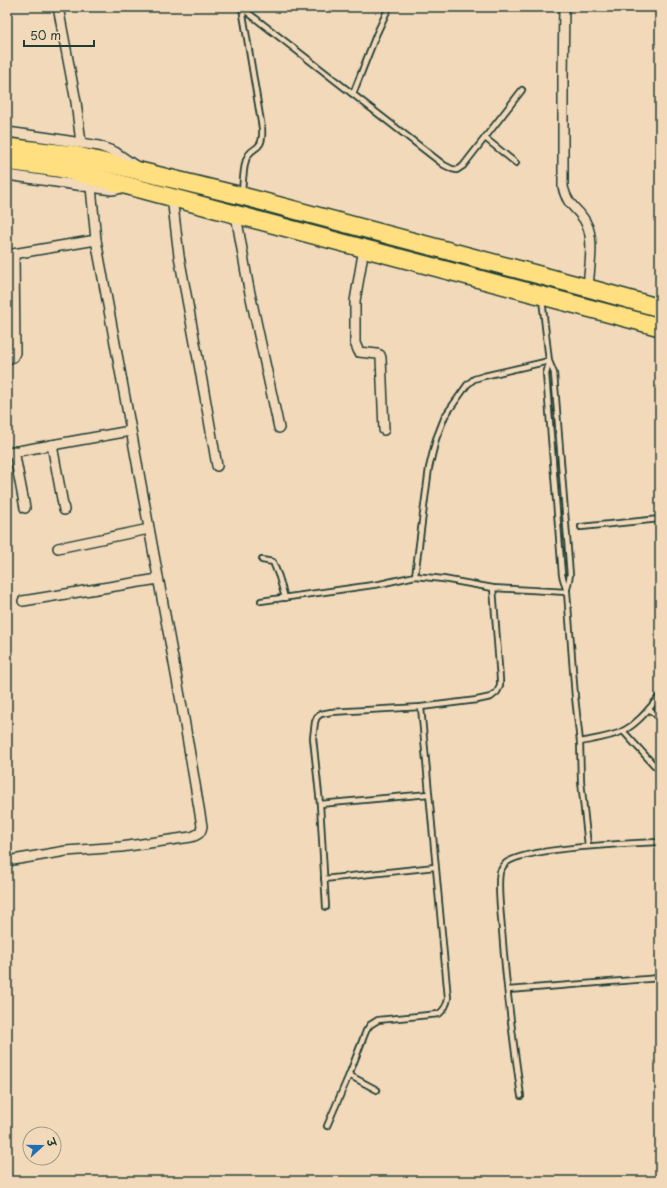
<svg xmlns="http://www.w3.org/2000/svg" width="667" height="1188" viewBox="0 0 667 1188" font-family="'Playpen Sans','Playpen Sans Deva',sans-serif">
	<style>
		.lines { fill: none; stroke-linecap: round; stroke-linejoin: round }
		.lane-casing { stroke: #1f3d34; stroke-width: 8 }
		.street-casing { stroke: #1f3d34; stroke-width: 12 }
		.highway-casing { stroke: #1f3d34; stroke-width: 20 }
		.lane { stroke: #f2d9ba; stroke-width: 4.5 }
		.street { stroke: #f2d9ba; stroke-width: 9 }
		.highway { stroke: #ffdf80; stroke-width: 17 }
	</style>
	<rect width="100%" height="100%" fill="#f2d9ba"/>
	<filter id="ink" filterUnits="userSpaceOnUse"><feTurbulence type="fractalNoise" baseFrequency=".025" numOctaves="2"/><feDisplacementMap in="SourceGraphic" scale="8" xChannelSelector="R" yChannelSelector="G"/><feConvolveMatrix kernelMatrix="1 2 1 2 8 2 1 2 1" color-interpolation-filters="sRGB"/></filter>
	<g filter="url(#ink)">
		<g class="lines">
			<defs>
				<g id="lane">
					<path d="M242,8L444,165L452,169L457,170L463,166L522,90"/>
					<path d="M242,8L262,128C264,154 251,144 246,160C243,170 243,182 242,192"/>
					<path d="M353,94L376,35L389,7"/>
					<path d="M485,138L516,163"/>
					<path d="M542,299L549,361L554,373L570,575L567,589"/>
					<path d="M549,363L546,374L562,575L567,592L575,697L580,742L581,781L588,846"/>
					<path d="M581,527L660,519"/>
					<path d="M262,560L273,562L279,577L285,598"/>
					<path d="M415,576L429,468L436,439L445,416L467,385L474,379L484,376L549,361"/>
					<path d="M261,601L380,584L415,576L443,579L493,588L567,592"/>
					<path d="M649,709L660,718"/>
					<path d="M623,731L654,765L660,768"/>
					<path d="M580,742C594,739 611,737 623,731C639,723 649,708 660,696"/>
					<path d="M320,804L429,794"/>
					<path d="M324,879L435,867"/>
					<path d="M326,907L320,804L313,738L315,722L317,717L321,714L331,712L421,707L477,700L491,697L497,692L500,686V679L493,588"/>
					<path d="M508,990L660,978"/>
					<path d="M349,1075L377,1090"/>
					<path d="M521,1096C513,1041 506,986 502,930C501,913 497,888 500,872C501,870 503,866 505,864C519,848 634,843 660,842"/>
					<path d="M327,1126L349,1075L366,1031L370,1025L378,1020L439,1014C445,1009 447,1005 448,998L421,707"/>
				</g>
				<g id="street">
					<path d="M58,7L76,102L81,143"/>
					<path d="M564,7L563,78V187C568,208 578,207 586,223C595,238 589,270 588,288"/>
					<path d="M7,132L50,138L99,146L115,152L134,165"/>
					<path d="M7,175L112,190L118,189"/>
					<path d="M172,197L179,256L205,397L217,466"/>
					<path d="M236,215L248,284L279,428"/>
					<path d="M364,248L355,301V343L359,352L377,354L380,355L381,358L384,430"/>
					<path d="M7,255L96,240"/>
					<path d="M7,359L13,357L15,353L14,254"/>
					<path d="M52,445L64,510"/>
					<path d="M14,451L25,508"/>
					<path d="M7,453L130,431"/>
					<path d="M58,548L149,529"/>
					<path d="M23,601L158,579"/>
					<path d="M7,861L66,851L121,847L191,837C198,835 201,833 202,826L182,707L96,240L91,187"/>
				</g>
				<g id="highway">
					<path d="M7,147L74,155L242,196L588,288L660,308"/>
					<path d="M7,161L58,168L91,176L660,327"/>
				</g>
			</defs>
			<use href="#lane" class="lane-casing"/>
			<use href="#street" class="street-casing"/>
			<use href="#highway" class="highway-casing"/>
			<use href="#lane" class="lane"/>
			<use href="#street" class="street"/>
			<use href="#highway" class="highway"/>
		</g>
	</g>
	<rect width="667" height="1188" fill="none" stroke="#f2d9ba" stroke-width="24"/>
	<rect x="12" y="12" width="643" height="1164" fill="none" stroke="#1f3d34" stroke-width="1.5" filter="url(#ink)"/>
	<g transform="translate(42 1146) rotate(69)"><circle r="19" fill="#f2d9ba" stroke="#9e9b84"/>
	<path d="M0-3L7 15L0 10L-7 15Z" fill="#1f6fb2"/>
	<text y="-6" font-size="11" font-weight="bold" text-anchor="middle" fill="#1f3d34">उ</text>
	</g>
	<path d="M24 40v6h70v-6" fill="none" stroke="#1f3d34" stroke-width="2"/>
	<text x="30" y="40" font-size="12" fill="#1f3d34" stroke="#f2d9ba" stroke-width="3" paint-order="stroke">50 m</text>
</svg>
